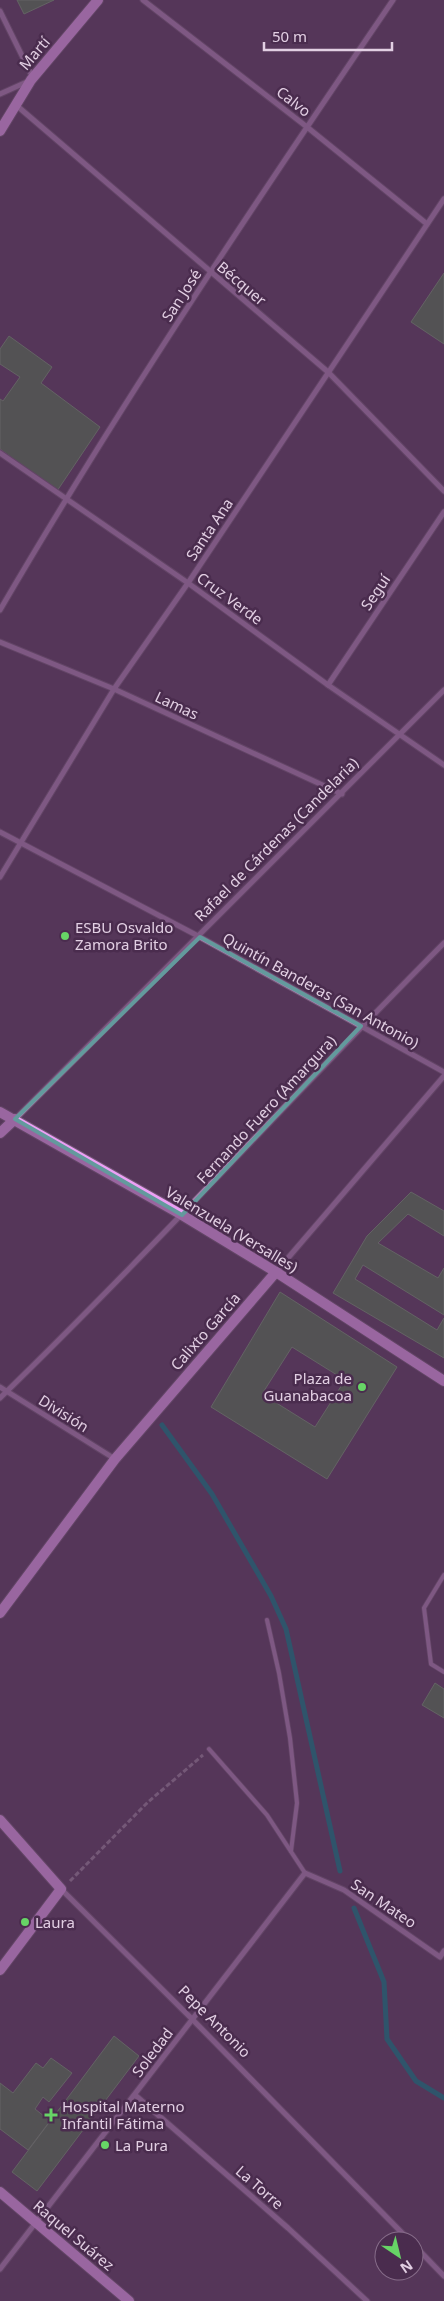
<svg xmlns="http://www.w3.org/2000/svg" width="444" height="2301" viewBox="0 0 444 2301" font-family="'Noto Sans',sans-serif">
	<style>
		.lines { fill: none; stroke-linecap: round; stroke-linejoin: round }
		.stream { stroke: #007881; stroke-width: 5 }
		.building { fill: #51734f; stroke: #749871; fill-rule: evenodd }
		.lane-casing { stroke: #715575; stroke-width: 5.5 }
		.street-casing { stroke: #715575; stroke-width: 7 }
		.secondary-casing { stroke: #715575; stroke-width: 12 }
		.path { stroke: #99809c; stroke-width: 3; stroke-dasharray: 5 2.5; stroke-linecap: butt }
		.lane { stroke: #b080b5; stroke-width: 4 }
		.street { stroke: #b080b5; stroke-width: 5 }
		.secondary { stroke: #eca0f5; stroke-width: 10 }
		.marked { fill: none; stroke: #639a9d; stroke-width: 4; stroke-linejoin: round }
		.poi-dot { fill: #67d466; stroke: #4a2c4e; stroke-width: 2 }
		.labels { text-anchor: middle; dominant-baseline: central; stroke-width: 5; stroke-linejoin: round; paint-order: stroke }
		.street-label { font-size: 15px; fill: #e2cfe3; stroke: #4a2c4e }
		.poi-label { font-size: 15px; fill: #e2cfe3; stroke: #4a2c4e; text-anchor: start }
	</style>
	<rect width="100%" height="100%" fill="#553659"/>
	<g class="lines">
		<g class="stream">
			<path d="M162,1425L212,1494L271,1596L286,1629L340,1871"/>
			<path d="M354,1908L384,1982L387,2039L416,2081L444,2098"/>
		</g>
	</g>
	<g class="building">
		<path d="M17,0H54L24,14Z"/>
		<path d="M444,273V344L411,322Z"/>
		<path d="M9,336L52,367L41,383L100,427L57,491L0,449V399L3,401L20,377L0,364V349Z"/>
		<path d="M411,1192L444,1211V1236L408,1214L378,1243L438,1278L444,1268V1315L363,1265L355,1279L437,1330L444,1318V1358L333,1293L367,1236Z"/>
		<path d="M280,1292L397,1367L327,1479L211,1407ZM292,1347L345,1380L315,1427L262,1394Z"/>
		<path d="M435,1683L444,1689V1718L422,1705Z"/>
		<path d="M114,2036L139,2056L37,2191L12,2172Z"/>
		<path d="M51,2058L72,2073L49,2102L43,2097L35,2109L50,2121L28,2150L0,2129V2083L13,2093L36,2063L43,2068Z"/>
	</g>
	<g class="lines">
		<defs>
			<g id="lane">
				<path d="M444,1575L424,1608L431,1664L444,1672"/>
				<path d="M267,1620L279,1673L290,1738L297,1803L291,1851"/>
				<path d="M209,1749L267,1815L305,1873"/>
			</g>
			<g id="street">
				<path d="M143,0L307,127L427,224"/>
				<path d="M0,11L33,78"/>
				<path d="M0,94L29,81"/>
				<path d="M16,105L328,372L444,491"/>
				<path d="M0,453L188,583L328,685L444,765"/>
				<path d="M0,610C122,401 257,200 393,0"/>
				<path d="M0,642L114,689L342,794"/>
				<path d="M328,685L444,512"/>
				<path d="M0,832L200,937L444,1072"/>
				<path d="M0,877L114,689L188,583L444,199"/>
				<path d="M15,1119L444,690"/>
				<path d="M276,1272L444,1076"/>
				<path d="M0,1387L115,1459"/>
				<path d="M0,1398C152,1250 295,1093 444,943"/>
				<path d="M61,1889L192,2019L410,2241"/>
				<path d="M135,2095L288,2228L367,2301"/>
				<path d="M414,2245L444,2276"/>
				<path d="M0,2269L305,1873L344,1890L440,1957L444,1951"/>
			</g>
			<g id="secondary">
				<path d="M0,131L31,80L98,0"/>
				<path d="M0,1112L182,1215L276,1272L444,1381"/>
				<path d="M0,1133L15,1119"/>
				<path d="M0,1613L115,1459L276,1272"/>
				<path d="M0,1820L61,1889L0,1970"/>
				<path d="M0,2192L129,2301"/>
			</g>
		</defs>
		<use href="#lane" class="lane-casing"/>
		<use href="#street" class="street-casing"/>
		<use href="#secondary" class="secondary-casing"/>
		<path class="path" d="M70,1881L148,1802L203,1755"/>
		<use href="#lane" class="lane"/>
		<use href="#street" class="street"/>
		<use href="#secondary" class="secondary"/>
	</g>
	<path d="M0 0H444V2301H0ZM200,937L361,1026L182,1215L15,1119Z" fill="#553659" fill-opacity=".55" fill-rule="evenodd"/>
	<path class="marked" d="M200,937L361,1026L182,1215L15,1119Z"/>
	<g class="poi-dot">
		<circle cx="65" cy="936" r="5"/>
		<circle cx="362" cy="1387" r="5"/>
		<circle cx="25" cy="1922" r="5"/>
		<path d="M48.5 2107.5h5v5h5v5h-5v5h-5v-5h-5v-5h5z"/>
		<circle cx="105" cy="2145" r="5"/>
	</g>
	<g class="labels">
		<g class="street-label">
			<text transform="translate(34 53) rotate(-50)">Martí</text>
			<text transform="translate(294 101) rotate(38)">Calvo</text>
			<text transform="translate(242 283) rotate(40)">Bécquer</text>
			<text transform="translate(181 295) rotate(-57)">San José</text>
			<text transform="translate(209 529) rotate(-56)">Santa Ana</text>
			<text transform="translate(375 592) rotate(-56)">Seguí</text>
			<text transform="translate(230 598) rotate(36)">Cruz Verde</text>
			<text transform="translate(177 705) rotate(25)">Lamas</text>
			<text transform="translate(276 839) rotate(-45)">Rafael de Cárdenas (Candelaria)</text>
			<text transform="translate(321 990) rotate(29)">Quintín Banderas (San Antonio)</text>
			<text transform="translate(266 1109) rotate(-47)">Fernando Fuero (Amargura)</text>
			<text transform="translate(232 1229) rotate(31)">Valenzuela (Versalles)</text>
			<text transform="translate(205 1331) rotate(-49)">Calixto García</text>
			<text transform="translate(64 1413) rotate(32)">División</text>
			<text transform="translate(384 1903) rotate(34)">San Mateo</text>
			<text transform="translate(215 2021) rotate(45)">Pepe Antonio</text>
			<text transform="translate(152 2052) rotate(-53)">Soledad</text>
			<text transform="translate(260 2187) rotate(41)">La Torre</text>
			<text transform="translate(74 2235) rotate(40)">Raquel Suárez</text>
		</g>
		<g class="poi-label">
			<text x="75" y="927">ESBU Osvaldo<tspan x="75" dy="17">Zamora Brito</tspan></text>
			<text x="352" y="1378" text-anchor="end">Plaza de<tspan x="352" dy="17">Guanabacoa</tspan></text>
			<text x="35" y="1922">Laura</text>
			<text x="62" y="2106">Hospital Materno<tspan x="62" dy="17">Infantil Fátima</tspan></text>
			<text x="115" y="2145">La Pura</text>
		</g>
	</g>
	<g transform="translate(399 2256) rotate(145)"><circle r="24" fill="#4a2c4e" stroke="#876d8a"/>
	<path d="M0-4L9 19L0 12L-9 19Z" fill="#67d466"/>
	<text y="-8" font-size="14" font-weight="bold" text-anchor="middle" fill="#e2cfe3">N</text>
	</g>
	<path d="M264 42v8h128v-8" fill="none" stroke="#e2cfe3" stroke-width="2.5"/>
	<text x="272" y="42" font-size="15" fill="#e2cfe3" stroke="#4a2c4e" stroke-width="4" paint-order="stroke">50 m</text>
</svg>
